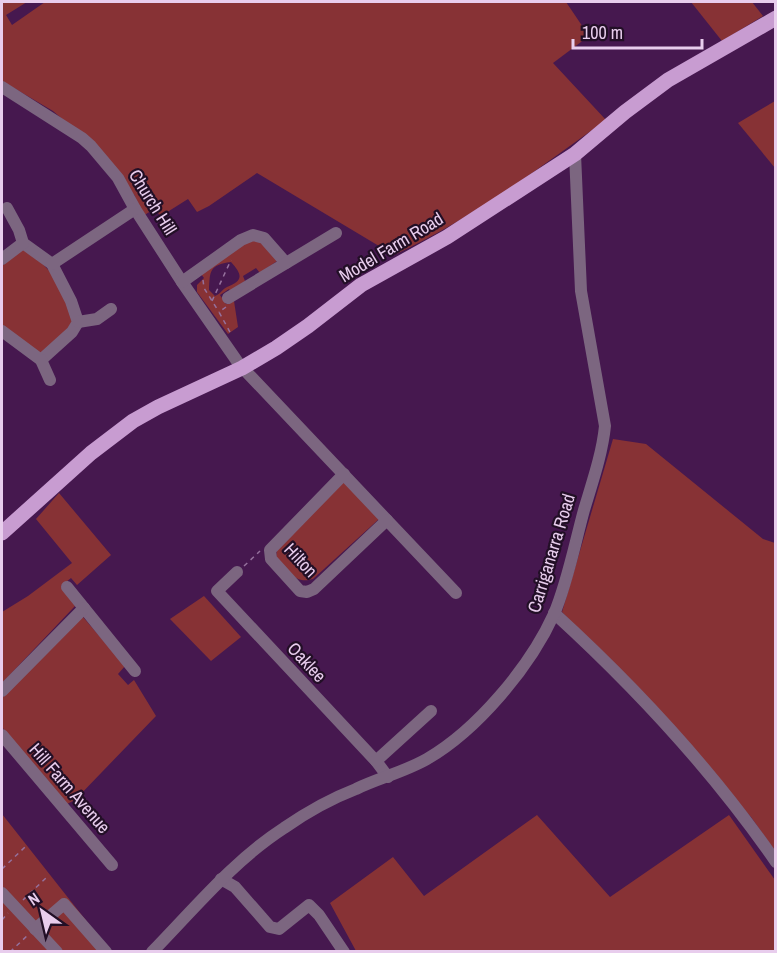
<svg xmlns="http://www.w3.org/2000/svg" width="777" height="953" viewBox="0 0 777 953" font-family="'Archivo Narrow',sans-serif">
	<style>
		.green { fill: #873235; fill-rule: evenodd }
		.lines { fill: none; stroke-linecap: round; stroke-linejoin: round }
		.path { stroke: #95719d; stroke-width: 1.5; stroke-dasharray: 4.5 4.5; stroke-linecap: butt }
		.minor { stroke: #7c6680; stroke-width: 12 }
		.major { stroke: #c89cd1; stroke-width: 15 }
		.labels { text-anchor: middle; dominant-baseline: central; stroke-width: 4.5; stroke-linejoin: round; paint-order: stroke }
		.street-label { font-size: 18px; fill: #e8cded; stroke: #220f26 }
	</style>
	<rect width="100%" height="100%" fill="#46184f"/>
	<g class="green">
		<path d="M2,2H27L6,15L12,25L45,2H566L589,36L553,63L606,120C538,169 471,219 394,255L257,173L209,206L197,212L188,199L161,216L154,209L143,216L136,207L135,196L95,147L53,111L2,81Z"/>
		<path d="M691,2H752L763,16L722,41Z"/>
		<path d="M775,101V168L738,123Z"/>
		<path d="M249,240H257L276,254L277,261L260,273L256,268L243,276L245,281L230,291L229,289L220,295L226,304L234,301L238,327L228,334L197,292V285L204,278L201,274ZM231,262C243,275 243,281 227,287C222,289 221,294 215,296L209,290C210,271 209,265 231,262Z"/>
		<path d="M23,249L29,250L63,285L75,318L66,334L44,354L38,353L2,326V267L5,262Z"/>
		<path d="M613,439L646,444L763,539L775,543V851L751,817L562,612Z"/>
		<path d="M344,482L379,519L313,579C295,585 288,570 276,558L277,548Z"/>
		<path d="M59,493L111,555L77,585L71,578L61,586L75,606L2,683V612L28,596L72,563L36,519Z"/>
		<path d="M204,596L241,637L211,661L170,619Z"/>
		<path d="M83,617L125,666L118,674L128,685L134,680L156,716L75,800L67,804L63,803L2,727V698L77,620Z"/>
		<path d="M2,814L103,942L111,951H2Z"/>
		<path d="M537,815L610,897L729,815L775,880V951H356L330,903L393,857L424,896Z"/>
	</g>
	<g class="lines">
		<g class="path">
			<path d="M203,280L204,288L219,312"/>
			<path d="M212,301L231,260"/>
			<path d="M226,307L219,312L231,334"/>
			<path d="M244,566L260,551"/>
			<path d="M2,869L25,847"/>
			<path d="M23,900L48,876"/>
			<path d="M2,920L8,913"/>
			<path d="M10,952L28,935"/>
		</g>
		<g class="minor">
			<path d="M2,87L82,138L91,146L118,178L135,209L182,282L239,364L456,593"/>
			<path d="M7,208L19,230L23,243L52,264L71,301L78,322L72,332L41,360"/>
			<path d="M2,259L23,243"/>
			<path d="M52,264L135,209"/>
			<path d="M182,282L241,240L253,235L264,238L286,263"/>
			<path d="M228,298L336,233"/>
			<path d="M78,322L97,319L111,309"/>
			<path d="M2,331L41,360L50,380"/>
			<path d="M344,474L270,550L271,559L300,591L307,592L314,589L387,520"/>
			<path d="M237,572L217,591L376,761L388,777"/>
			<path d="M67,587L135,671"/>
			<path d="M554,613C635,687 713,771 776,862"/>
			<path d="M2,691L84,608"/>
			<path d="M2,735L112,865"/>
			<path d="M376,761L431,711"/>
			<path d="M221,879L235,887L270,927L279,929L309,905L319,915L344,952"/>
			<path d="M2,893L57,952"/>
			<path d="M35,929L64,904L106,952"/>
			<path d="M152,952C194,909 233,861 284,828C307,812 330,799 356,789C379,778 404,772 427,759C477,730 530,667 554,614C567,584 575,543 584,510C592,483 602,455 605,426L581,291L575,154"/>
		</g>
		<path class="major" d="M2,533L91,453L133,421L158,407L242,368L276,348L308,326L361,285L447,237L575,154L625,112L668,80L776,18"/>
	</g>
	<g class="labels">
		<g class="street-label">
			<text transform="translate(153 202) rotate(58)">Church Hill</text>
			<text transform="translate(391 247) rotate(-31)">Model Farm Road</text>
			<text transform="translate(551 553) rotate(-73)">Carriganarra Road</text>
			<text transform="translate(301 560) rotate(47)">Hilton</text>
			<text transform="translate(307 662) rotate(47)">Oaklee</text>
			<text transform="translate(70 788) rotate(49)">Hill Farm Avenue</text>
		</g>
	</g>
	<rect width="777" height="953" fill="none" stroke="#e8cded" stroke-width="6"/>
	<g transform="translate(42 911) rotate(326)" stroke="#220f26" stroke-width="4.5" paint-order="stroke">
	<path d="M0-4.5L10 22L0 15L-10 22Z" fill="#e8cded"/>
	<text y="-9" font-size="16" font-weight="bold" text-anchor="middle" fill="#e8cded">N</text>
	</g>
	<path d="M573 39v9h129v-9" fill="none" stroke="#e8cded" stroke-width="3"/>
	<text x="582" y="39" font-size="18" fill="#e8cded" stroke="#220f26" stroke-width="4.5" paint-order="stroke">100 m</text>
</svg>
